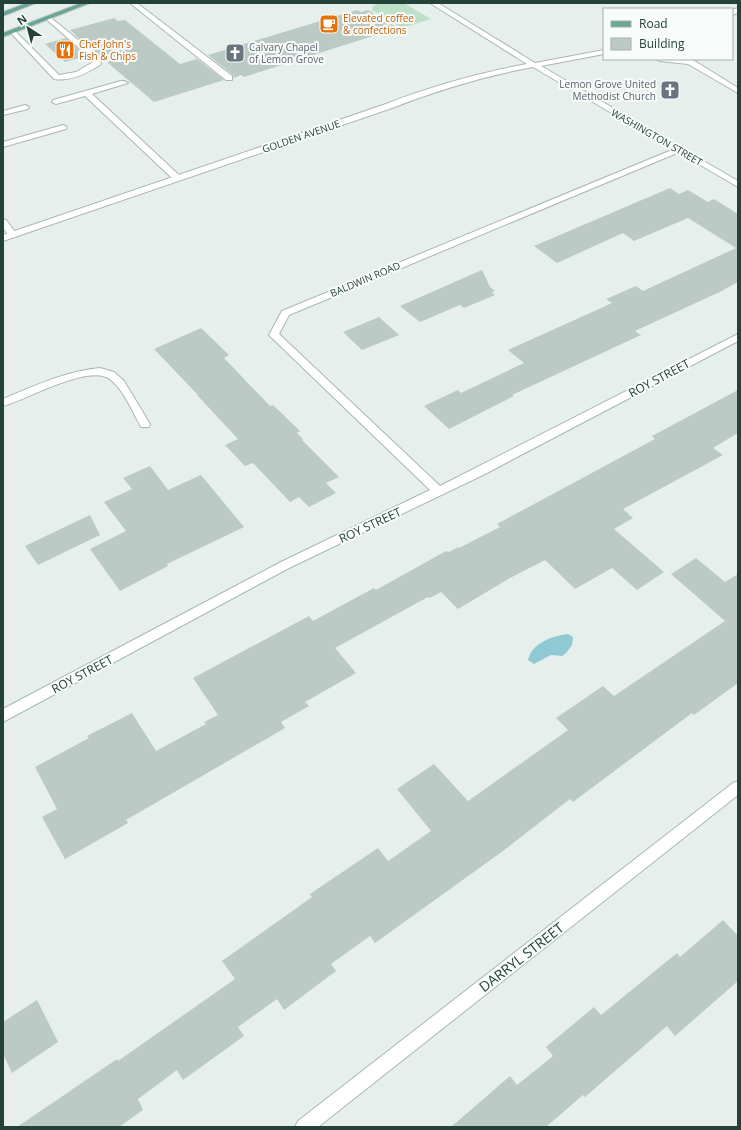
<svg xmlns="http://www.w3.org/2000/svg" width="741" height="1130" viewBox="0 0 741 1130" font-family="'Open Sans',sans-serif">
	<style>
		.green { fill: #bfe0c8 }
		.water { fill: #8ec9d4 }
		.building { fill: #bbcac4 }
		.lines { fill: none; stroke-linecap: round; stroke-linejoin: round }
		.service-casing { stroke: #a8b8b2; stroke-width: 2 }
		.minor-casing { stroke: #a8b8b2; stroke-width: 2 }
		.tertiary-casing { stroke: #a8b8b2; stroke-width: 2 }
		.primary-casing { stroke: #c2cac8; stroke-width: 2 }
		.service { fill: #fff; fill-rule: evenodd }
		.minor { fill: #fff; fill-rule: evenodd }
		.tertiary { fill: #fff; fill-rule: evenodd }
		.primary { fill: #6aa596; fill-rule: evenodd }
		.labels { text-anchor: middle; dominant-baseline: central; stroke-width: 4; stroke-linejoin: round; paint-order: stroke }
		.far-food-label { font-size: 10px; fill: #c56008; stroke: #f7fbf9; text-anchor: start }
		.far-worship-label { font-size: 10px; fill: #5b616d; stroke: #f7fbf9; text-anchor: start }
		.far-street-label { font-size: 10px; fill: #24423a; stroke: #f7fbf9 }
		.street-label { font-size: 12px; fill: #24423a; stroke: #f7fbf9 }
		.near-street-label { font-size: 14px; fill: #24423a; stroke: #f7fbf9 }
	</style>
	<rect width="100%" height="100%" fill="#e6efeb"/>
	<path class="green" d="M380,3H404L431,19L402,28L372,10L373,6Z"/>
	<path class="water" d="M568,634L573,637L572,645L566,653L562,656L551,655L534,664L528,660C532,643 552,636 568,634Z"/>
	<g class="building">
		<path d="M357,10L361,12L368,10L398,28L244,77L241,75L234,78L233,75L208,55Z"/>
		<path d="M114,18L118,21L125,20L180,64L197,59L224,80L154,102L75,35H76L70,30Z"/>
		<path d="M66,38L86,56L65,62L45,44Z"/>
		<path d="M670,188L679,194L688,190L708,202L714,199L738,214V282L723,290H724L635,331L641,335L512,395L514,396L449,429L424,406L458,390L461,393L524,363L508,350L612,303L606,299L636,286L643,291L736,248L688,218L634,241L623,233L557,263L534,246Z"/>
		<path d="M482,270L490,287L495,291L492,292L495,295L464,308L460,305L420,322L400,306Z"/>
		<path d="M379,317L399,335L362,350L343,332Z"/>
		<path d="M201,328L229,355L224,358L270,406L273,405L300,431L297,433L303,439L302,440L339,477L326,483L336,493L309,507L299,497L290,502L253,463L245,466L225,445L238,439L197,395H198L154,349Z"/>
		<path d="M738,390V433L713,448L723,455L623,509L633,518L614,529L664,572L637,590L612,568L575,589L545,560L510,578L458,609L441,592L430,598L428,597L335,648L356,673L305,702L309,706L281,722L285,728L126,820L128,823L65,859L42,817L57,809L35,767L89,738L87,736L132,713L156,751L206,724L204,722L218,715L193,678L309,616L313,621L374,588L376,590L446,551L449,552L458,547L459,548L500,527L497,524L655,439L652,436Z"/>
		<path d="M150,466L168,490L201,475L244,527L167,564L168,566L120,591L90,549L126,531L104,502L132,489L123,478Z"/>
		<path d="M90,515L100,535L38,565L25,546Z"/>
		<path d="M696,558L725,582L738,574V683L694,715L692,713L573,802L570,799L503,851L375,943L370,936L331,964L336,971L284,1010L277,999L238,1027L244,1036L183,1080L177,1070L138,1099L143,1110L119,1127H17L117,1059L118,1061L235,979L222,961L312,897L310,894L378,848L388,861L431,831L397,789L434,764L468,801L568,730L556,718L603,686L614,696L725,621L671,574Z"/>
		<path d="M723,920L738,936V981L675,1036L667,1026L585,1097L583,1095L546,1127H451L510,1076L517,1085L553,1056L546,1047L594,1007L601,1015L677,953L680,957Z"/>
		<path d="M37,1000L58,1042L12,1073L3,1054V1022Z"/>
	</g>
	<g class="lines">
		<defs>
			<g id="service">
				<path d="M130,3H137L232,76V80H226Z"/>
				<path d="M46,17H50L99,57L101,63L100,65C87,73 70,82 54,79L10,32V30H14L59,75L76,72L93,62V60L46,19Z"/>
				<path d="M656,59L693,60L738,88V93L688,64L660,61Z"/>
				<path d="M121,81H124L128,83L92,94L180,176L181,178L180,180H174L85,96L56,104L52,102L53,100Z"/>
				<path d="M25,105L29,107L28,109L3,115V111Z"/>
				<path d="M63,125L67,127L66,129L3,147V142Z"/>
				<path d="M3,219L6,220L16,233L17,235L16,237H10L3,228Z"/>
				<path d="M100,368L114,372L124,381L150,424L149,427H141C132,411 125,392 111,380C91,362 26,400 3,406V399C34,386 66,371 100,368Z"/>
			</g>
			<g id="minor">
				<path d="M679,147H682V151L289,315L279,334L440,486L738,334V341L483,475L289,568L3,722V709L281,562L430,490L271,337L269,335L282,311Z"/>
				<path d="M738,781V795L318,1127H295L298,1121L733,783Z"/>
			</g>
			<g id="tertiary">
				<path d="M430,3H438L535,63L604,50V54L541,66L738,181V187L533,67C484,76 438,90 392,108L3,241V235L386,104C432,86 479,73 527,64Z"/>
				<path d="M738,8V13L732,15V10Z"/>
			</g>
			<g id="primary">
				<path d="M27,3H36L3,16V12Z"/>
				<path d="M81,3H90L3,37V33Z"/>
			</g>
		</defs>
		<use href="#service" class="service-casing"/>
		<use href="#minor" class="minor-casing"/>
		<use href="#tertiary" class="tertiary-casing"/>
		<use href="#primary" class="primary-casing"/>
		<use href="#service" class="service"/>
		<use href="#minor" class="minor"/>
		<use href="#tertiary" class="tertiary"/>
		<use href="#primary" class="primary"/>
	</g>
	<defs>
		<symbol id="cafe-square" viewBox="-11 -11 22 22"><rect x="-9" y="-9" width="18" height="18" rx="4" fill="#e8710a" stroke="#f7fbf9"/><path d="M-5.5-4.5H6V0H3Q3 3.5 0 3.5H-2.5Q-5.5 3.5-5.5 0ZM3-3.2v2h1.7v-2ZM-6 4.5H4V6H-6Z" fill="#fff"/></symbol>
		<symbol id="restaurant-square" viewBox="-11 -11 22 22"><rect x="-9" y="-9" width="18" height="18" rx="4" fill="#e8710a" stroke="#f7fbf9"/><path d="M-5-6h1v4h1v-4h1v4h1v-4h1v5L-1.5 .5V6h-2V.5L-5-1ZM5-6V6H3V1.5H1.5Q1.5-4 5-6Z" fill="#fff"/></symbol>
		<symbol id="church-square" viewBox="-11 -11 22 22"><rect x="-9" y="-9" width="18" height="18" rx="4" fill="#6b7280" stroke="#f7fbf9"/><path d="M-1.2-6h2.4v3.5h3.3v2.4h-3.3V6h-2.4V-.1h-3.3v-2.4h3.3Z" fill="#fff"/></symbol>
	</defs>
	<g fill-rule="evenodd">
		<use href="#cafe-square" x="318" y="13" width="22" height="22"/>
		<use href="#restaurant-square" x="54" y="39" width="22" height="22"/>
		<use href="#church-square" x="224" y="42" width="22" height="22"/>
		<use href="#church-square" x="659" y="79" width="22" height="22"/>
	</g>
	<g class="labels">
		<g class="far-food-label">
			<text x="343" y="18">Elevated coffee<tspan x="343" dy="12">&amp; confections</tspan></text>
			<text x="79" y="44">Chef John's<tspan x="79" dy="12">Fish &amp; Chips</tspan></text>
		</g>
		<g class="far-worship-label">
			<text x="249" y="47">Calvary Chapel<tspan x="249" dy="12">of Lemon Grove</tspan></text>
			<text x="656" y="84" text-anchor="end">Lemon Grove United<tspan x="656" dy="12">Methodist Church</tspan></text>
		</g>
		<g class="far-street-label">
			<text transform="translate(301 136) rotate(-19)">GOLDEN AVENUE</text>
			<text transform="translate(657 137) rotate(30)">WASHINGTON STREET</text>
			<text transform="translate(365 279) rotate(-23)">BALDWIN ROAD</text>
		</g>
		<g class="street-label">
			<text transform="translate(659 378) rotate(-28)">ROY STREET</text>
			<text transform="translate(370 525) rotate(-25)">ROY STREET</text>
			<text transform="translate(82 674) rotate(-28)">ROY STREET</text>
		</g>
		<g class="near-street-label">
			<text transform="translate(521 957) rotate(-38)">DARRYL STREET</text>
		</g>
	</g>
	<rect width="741" height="1130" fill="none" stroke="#24423a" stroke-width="8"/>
	<rect x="603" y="8" width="130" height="52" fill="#f7fbf9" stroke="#a3b1ad"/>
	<rect x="611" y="21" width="20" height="6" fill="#6aa596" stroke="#a3b1ad"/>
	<text x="639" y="28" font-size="12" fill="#24423a">Road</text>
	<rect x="611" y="38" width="20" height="12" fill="#bbcac4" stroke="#a3b1ad"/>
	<text x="639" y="48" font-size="12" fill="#24423a">Building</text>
	<g transform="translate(28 28) rotate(324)" stroke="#f7fbf9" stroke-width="3" paint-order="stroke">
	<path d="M0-3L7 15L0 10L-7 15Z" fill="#24423a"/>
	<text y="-6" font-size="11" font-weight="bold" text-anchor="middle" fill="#24423a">N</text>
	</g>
</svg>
